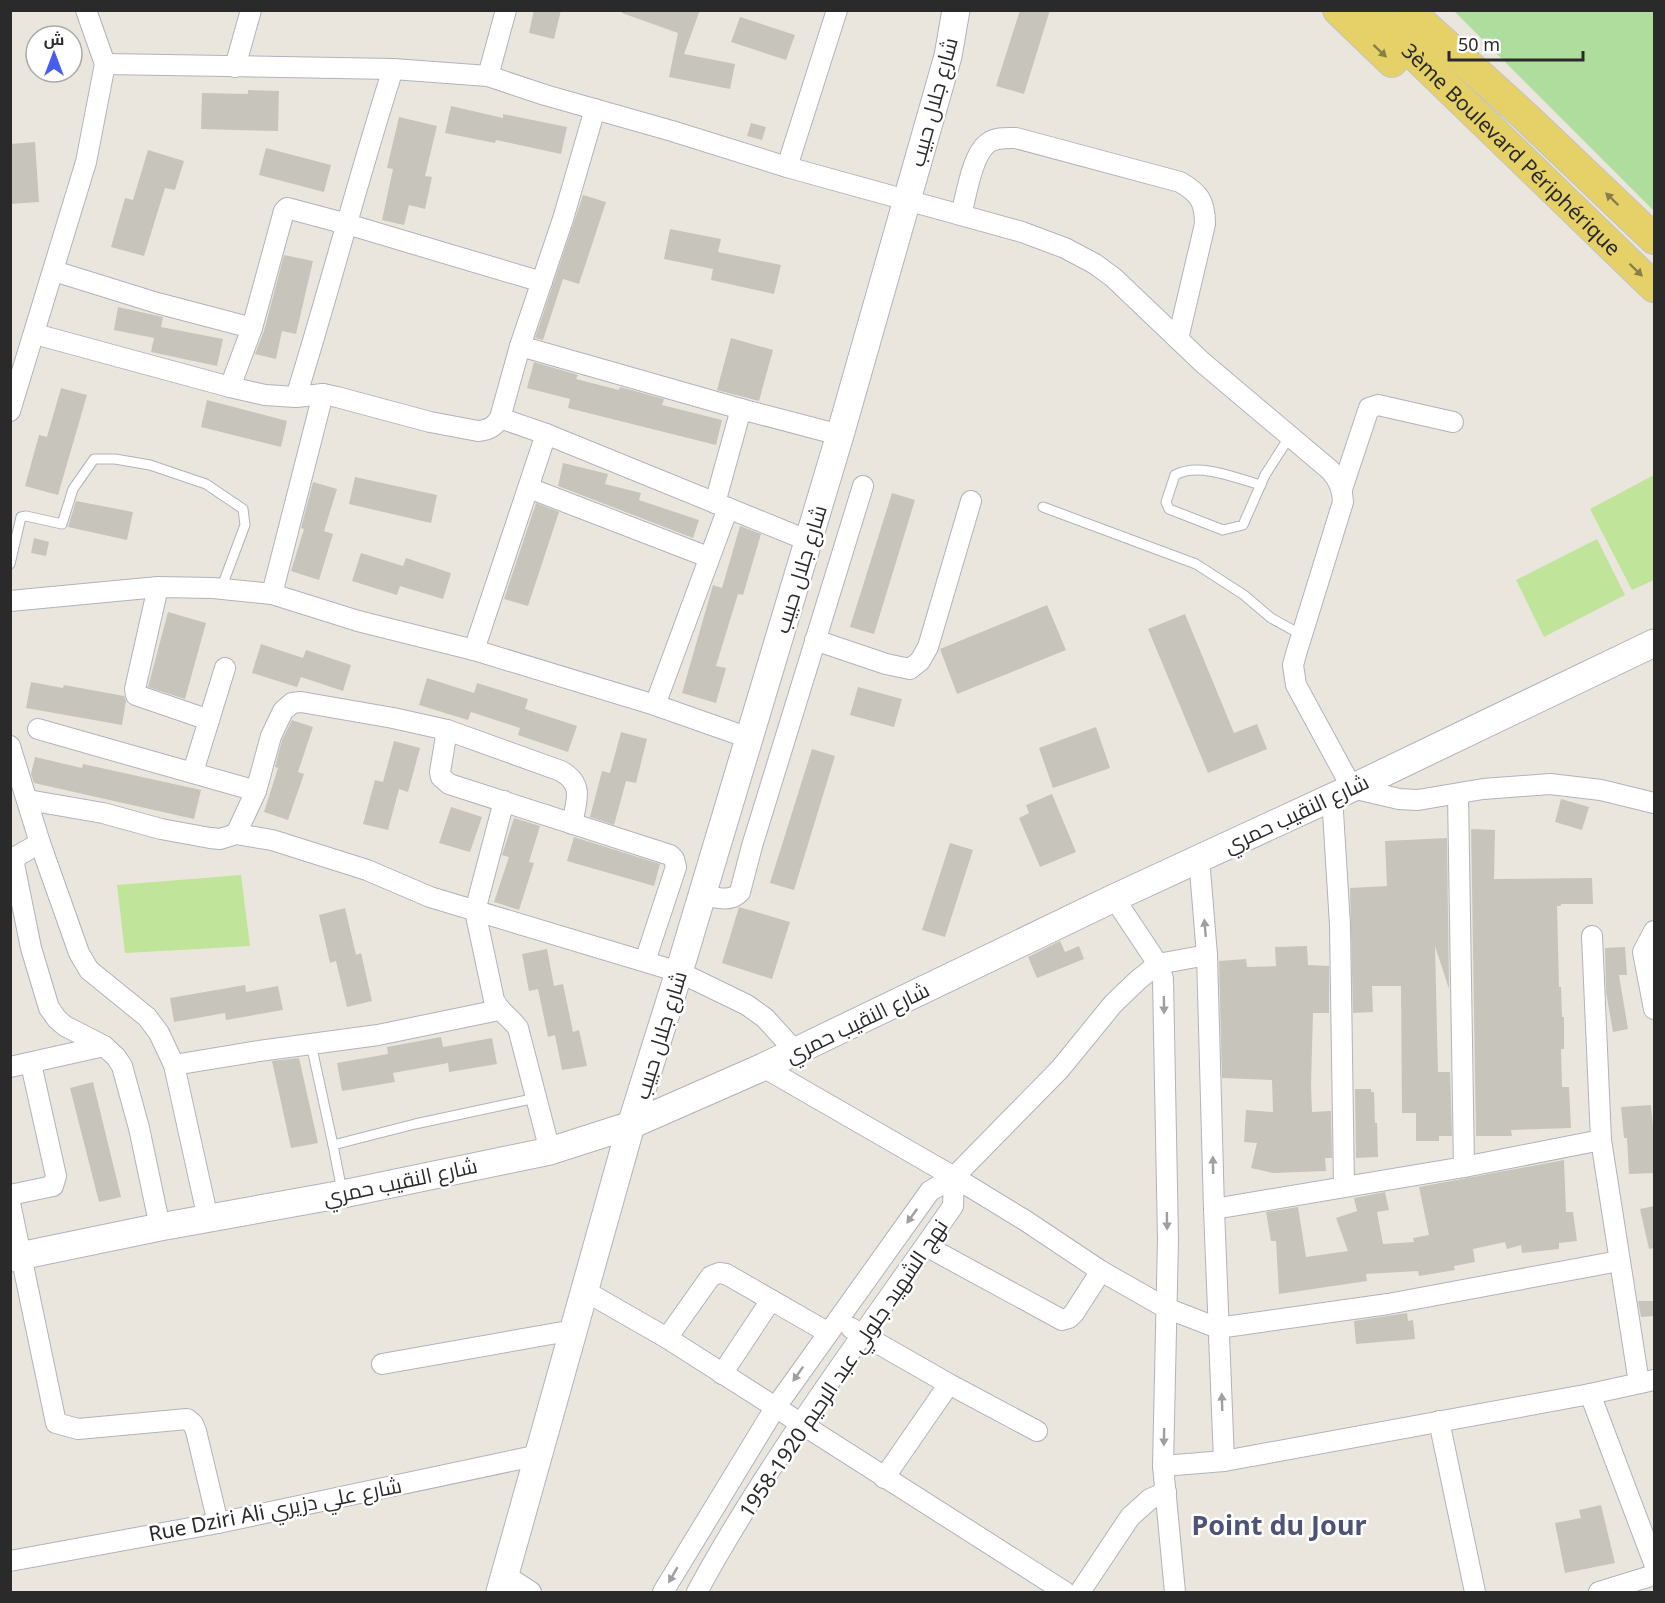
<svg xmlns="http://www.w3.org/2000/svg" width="1665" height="1603" viewBox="0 0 1665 1603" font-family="'Noto Sans',Cairo,sans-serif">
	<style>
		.green { fill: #afdd9e }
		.pitch { fill: #c0e49a }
		.building { fill: #c7c4bc }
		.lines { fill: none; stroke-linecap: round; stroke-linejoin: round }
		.lane-casing { stroke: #b1b2bd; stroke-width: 11 }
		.street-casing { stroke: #b1b2bd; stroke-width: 22 }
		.secondary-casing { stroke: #b1b2bd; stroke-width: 29 }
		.primary-casing { stroke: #c3c3c3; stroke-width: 32 }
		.lane { stroke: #fff; stroke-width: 9 }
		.street { stroke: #fff; stroke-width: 20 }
		.secondary { stroke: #fff; stroke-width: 27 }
		.primary { stroke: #e6d168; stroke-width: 30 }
		.oneway { fill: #887e49 }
		.oneway2 { fill: #9f9f9f }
		.labels { text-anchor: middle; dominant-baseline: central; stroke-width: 5; stroke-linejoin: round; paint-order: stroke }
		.street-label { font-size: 21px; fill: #2a2a2a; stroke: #fff }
		.district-label { font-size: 27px; font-weight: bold; fill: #4e5377; stroke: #fff }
	</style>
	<rect width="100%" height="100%" fill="#ebe6dd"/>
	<path class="green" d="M1454,11H1654V211Z"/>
	<g class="pitch">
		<path d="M1654,475V580L1632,590L1590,509Z"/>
		<path d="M1597,539L1625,595L1544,637L1516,580Z"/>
		<path d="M241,875L250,946L125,953L117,885Z"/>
	</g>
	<g class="building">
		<path d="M534,10H561L554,39L529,33Z"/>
		<path d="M622,10H700L684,54L735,64L730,89L669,77L678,33L622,13Z"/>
		<path d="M1020,10H1050L1024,94L996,86Z"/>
		<path d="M740,17L795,35L786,60L731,42Z"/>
		<path d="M248,90L279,91L278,131L201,129L202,93L248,94Z"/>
		<path d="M451,106L503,118V114L567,127L561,154L496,140L495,143L445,133Z"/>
		<path d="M399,117L437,126L425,176L432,177L425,209L409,205L404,225L382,220L393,169L387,168Z"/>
		<path d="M751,123L766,127L762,140L747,136Z"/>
		<path d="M35,142L39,202L10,204V144Z"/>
		<path d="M266,148L331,165L324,192L259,175Z"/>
		<path d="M148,150L184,161L175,190L165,188L144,256L111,247L125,198L133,200Z"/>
		<path d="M583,195L606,202L579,284L563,279L543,340L535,338Z"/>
		<path d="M670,229L721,239L718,252L781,265L774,294L711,280L713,269L664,259Z"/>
		<path d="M284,255L313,261L296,334L282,331L276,359L255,354L264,331Z"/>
		<path d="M118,307L163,317L161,327L223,339L217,366L151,352L154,338L114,330Z"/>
		<path d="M731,338L773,350L759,401L717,390Z"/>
		<path d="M534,362L578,375L576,379L619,390L620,387L664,399L662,405L722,420L716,445L568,408L570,399L527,388Z"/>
		<path d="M61,388L87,395L58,495L25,486L39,435L47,437Z"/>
		<path d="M207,400L287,421L281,447L201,427Z"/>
		<path d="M563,463L608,474L605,484L641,493L639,500L699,520L693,538L558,486Z"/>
		<path d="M355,477L437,495L431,523L349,504Z"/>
		<path d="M313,482L337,489L324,531L333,534L319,580L291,571L304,529L301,528Z"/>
		<path d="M892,493L915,500L874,634L850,627Z"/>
		<path d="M76,501L133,512L127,540L68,527Z"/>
		<path d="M536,503L559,512L528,606L504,599Z"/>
		<path d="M740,526L761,534L743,595L738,594L716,666L726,668L716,703L682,693L713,585L722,588Z"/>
		<path d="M34,538L49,542L46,556L31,553Z"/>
		<path d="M361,553L403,566L406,558L451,573L443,599L400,586L397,595L352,581Z"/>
		<path d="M1047,605L1066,650L957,694L940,649Z"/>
		<path d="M168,612L206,623L185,699L148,687Z"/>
		<path d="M1185,614L1234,733L1257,724L1267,749L1208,773L1148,629Z"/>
		<path d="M261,644L303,658L306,650L351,665L343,691L301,677L297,687L252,673Z"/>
		<path d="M427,678L474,693L477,683L528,699L525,709L577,726L568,752L518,735L520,728L471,712L468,720L419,705Z"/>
		<path d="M31,682L63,688L64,685L124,696L126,701L122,725L26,708Z"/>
		<path d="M858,687L902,699L894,727L850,715Z"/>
		<path d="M292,720L313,727L298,772L304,774L288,820L264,812L278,768L275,767L282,740Z"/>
		<path d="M1096,727L1110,768L1053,788L1039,748Z"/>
		<path d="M621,732L647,739L636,783L626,781L614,825L590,817L602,771L610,773Z"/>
		<path d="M394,741L420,748L408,792L399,789L388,830L363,824L375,780L383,782Z"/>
		<path d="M812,749L835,756L794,890L770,883Z"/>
		<path d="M35,757L82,768L83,764L201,790L194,819L34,783L31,774Z"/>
		<path d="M1052,794L1076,852L1040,867L1019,818L1029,813L1026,805Z"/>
		<path d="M1561,799L1589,807L1582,830L1555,822Z"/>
		<path d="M451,807L482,817L470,852L439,843Z"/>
		<path d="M514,818L540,826L529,862L534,863L519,910L494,902L509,857L502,855Z"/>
		<path d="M1471,826V829L1495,830L1494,879L1592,878L1593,904H1561V906H1557L1559,987H1561L1562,1017H1564V1049H1561L1562,1087H1569L1571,1128L1511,1130L1512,1136H1476Z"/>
		<path d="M574,837L660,864L654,886L567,861Z"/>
		<path d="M1447,838L1449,989L1435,946L1438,1072H1450L1452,1136H1439V1141H1416V1113H1402L1401,986H1372L1373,1012L1353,1013L1350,888L1387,886L1385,841Z"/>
		<path d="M950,843L973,850L945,937L922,930Z"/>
		<path d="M739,907L790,922L772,979L722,963Z"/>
		<path d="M345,908L356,955L361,953L372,1001L347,1007L336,961L330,963L319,915Z"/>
		<path d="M1060,941L1065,952L1079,946L1084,959L1037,978L1028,957Z"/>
		<path d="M1307,946L1308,965L1329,966V1013H1313L1311,1086L1312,1112L1331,1111L1332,1158H1325L1326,1171L1273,1173L1251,1168L1257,1143L1244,1142L1246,1110L1273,1112L1272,1080L1222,1078L1219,961L1246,959L1247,967L1276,966L1275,947Z"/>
		<path d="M1625,947L1627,975H1619L1628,1029L1613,1032L1606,992L1605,948Z"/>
		<path d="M547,949L554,986L563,984L573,1032L579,1030L587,1066L562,1070L555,1035L548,1037L538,989L529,991L522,954Z"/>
		<path d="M245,985L246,992L278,986L283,1010L226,1020L225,1013L174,1022L170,998Z"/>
		<path d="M441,1037L443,1047L492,1038L497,1064L449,1072L448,1063L393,1073L395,1082L342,1091L337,1063L388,1054L387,1047Z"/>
		<path d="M299,1058L318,1143L291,1148L272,1061Z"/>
		<path d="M93,1082L121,1197L99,1202L70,1088Z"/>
		<path d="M1355,1089H1371V1092H1374L1375,1123H1377L1378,1157L1356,1158Z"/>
		<path d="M1651,1105L1654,1139V1173L1629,1174L1627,1138H1624L1621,1107Z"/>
		<path d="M1564,1160L1566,1212H1573L1577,1241L1559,1243V1249L1522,1253L1521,1245L1507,1249L1505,1242L1473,1249L1475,1262L1454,1266L1455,1270L1419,1276L1418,1271L1366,1274L1367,1281L1279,1294L1276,1241H1271L1266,1212L1298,1207L1306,1257L1348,1251L1336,1218L1357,1211L1354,1198L1385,1192L1389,1210L1377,1212L1383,1244L1414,1242L1413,1238L1429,1235L1419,1187Z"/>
		<path d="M1654,1206V1248L1649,1249L1640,1209Z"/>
		<path d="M1638,1301H1654V1316L1641,1317Z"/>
		<path d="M1407,1313L1408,1321L1413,1320L1415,1339L1356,1344L1354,1321Z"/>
		<path d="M1601,1505L1615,1563L1565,1573L1555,1523L1581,1518L1579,1510Z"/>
	</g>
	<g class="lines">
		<defs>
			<g id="lane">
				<path d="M1261,485C1235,478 1200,462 1175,475L1166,502L1169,509L1223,530L1243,525L1265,475L1290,436"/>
				<path d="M1043,507L1196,564L1244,595L1271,618L1302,635"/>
				<path d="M10,564L21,517L26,516L62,524L73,489L94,459H115L150,465L206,484L243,509L245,525L221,589"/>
				<path d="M311,1044L333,1145"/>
				<path d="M342,1191L333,1145L415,1124L536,1098"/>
			</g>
			<g id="street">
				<path d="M105,64L393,69L488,76L545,95L672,131L787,167L1022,232L1065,248L1095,264L1114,278L1202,362L1330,470C1339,480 1342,488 1343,502L1296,654L1293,665L1296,685L1352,788L1399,799L1418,800L1483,789L1550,784L1601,790L1654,803"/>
				<path d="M235,67L251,10"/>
				<path d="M488,76L506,10"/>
				<path d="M787,167L837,10"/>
				<path d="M961,215C966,197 972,154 988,143C996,137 1007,138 1016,138L1180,182C1199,193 1205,201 1205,224L1178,339"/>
				<path d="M54,271L157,303L252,328"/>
				<path d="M35,334L230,387L265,395L296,397L323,394L337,397L430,422L478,431C489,430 494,427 500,418L520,346L563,219L595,109"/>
				<path d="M520,346L741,409L840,435"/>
				<path d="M230,387L252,328L284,211L287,208L347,224L542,282"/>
				<path d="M296,397C330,288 358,178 393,69"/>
				<path d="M10,411L86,162L105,64L86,10"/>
				<path d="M500,418L546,434L809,541"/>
				<path d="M529,488L708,557"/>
				<path d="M1342,489L1369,408L1378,405L1453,422"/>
				<path d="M715,503L741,409"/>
				<path d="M158,587L135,689L136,695L209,720"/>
				<path d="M272,594L323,394"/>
				<path d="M10,601L158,587L213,588L272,594L358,621L474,650L655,705L749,738"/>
				<path d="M815,640L886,664L910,669L920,661L928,647L971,501"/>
				<path d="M474,650L546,434"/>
				<path d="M655,705L728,508"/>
				<path d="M38,729L256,791"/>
				<path d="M447,730L440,772L441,777L449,784L670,855L674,859L676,867L645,961"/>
				<path d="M10,746L40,843L79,953L89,970L147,1017L159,1033L174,1065L208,1219"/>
				<path d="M193,772L225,668"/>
				<path d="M1458,794L1464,1167"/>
				<path d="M1332,796L1340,925L1344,1186"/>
				<path d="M28,800L103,813L161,829L210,838L220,839L236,834L272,840L367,870L430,897L679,972L747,1005L765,1018L795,1051"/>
				<path d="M504,801L475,911L494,1000C500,1013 510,1017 518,1028L550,1151"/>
				<path d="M236,834L256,791L271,736L283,711L292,703L301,702L393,718L447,730L561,771C585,785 576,801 572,824"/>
				<path d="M40,843L17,856L14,864L31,948L49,1008L57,1019L65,1026L104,1046L116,1057L122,1066L139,1128L160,1227"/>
				<path d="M1199,858L1207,955L1214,1209L1224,1461"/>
				<path d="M702,895C714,897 731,903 740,892L752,846L863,486"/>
				<path d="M1114,898L1158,964L1163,979L1168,1239L1163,1466L1175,1592"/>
				<path d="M1654,931L1643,952L1654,1009"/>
				<path d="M1592,936L1601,1140L1639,1383"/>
				<path d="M174,1065L259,1051L378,1035L499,1010"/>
				<path d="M10,1067L104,1046"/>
				<path d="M763,1067L954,1177L1026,1221L1101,1271L1166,1308L1218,1328L1388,1304L1619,1261"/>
				<path d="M10,1195L53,1186L56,1176L31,1064"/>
				<path d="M10,1203L56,1423L78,1429L187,1419L193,1424L196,1431L218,1523"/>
				<path d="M1214,1209L1464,1167L1601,1140"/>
				<path d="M926,1246L1062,1320L1069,1318L1074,1313L1101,1271"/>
				<path d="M585,1291L667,1338L1065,1592"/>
				<path d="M851,1328L949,1384L1037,1431"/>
				<path d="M667,1338L711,1276L719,1273L726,1274L827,1332"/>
				<path d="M382,1364L574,1330"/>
				<path d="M722,1374L771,1300"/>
				<path d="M1590,1394L1654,1563"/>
				<path d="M1439,1421L1475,1592"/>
				<path d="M1163,1466L1224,1461L1590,1394L1654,1380"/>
				<path d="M884,1478L949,1384"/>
				<path d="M10,1561L218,1523L539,1455"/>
				<path d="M505,1575L531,1592"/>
				<path d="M663,1592L775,1408L930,1191L954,1177L1060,1069L1113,1004L1138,980L1158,964L1207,955"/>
				<path d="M697,1592C771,1456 865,1333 953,1206L954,1177"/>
				<path d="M1080,1592L1130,1517L1150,1499L1166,1492"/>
				<path d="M1599,1592L1654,1575"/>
			</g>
			<g id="secondary">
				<path d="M10,1258L160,1227L343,1194L550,1151L631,1125L763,1067L1114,898L1352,788L1654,643"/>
				<path d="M500,1592L631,1125L679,972L840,435L948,56L956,10"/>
			</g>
			<g id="primary">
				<path d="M1338,10L1392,62"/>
				<path id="s1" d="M1368,10L1654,287"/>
				<path d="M1408,10L1527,118L1654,239"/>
			</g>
		</defs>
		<use href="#lane" class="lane-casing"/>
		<use href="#street" class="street-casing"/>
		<use href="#secondary" class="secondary-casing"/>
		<use href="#primary" class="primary-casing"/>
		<use href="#lane" class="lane"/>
		<use href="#street" class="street"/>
		<use href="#secondary" class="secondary"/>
		<use href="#primary" class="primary"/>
	</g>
	<defs><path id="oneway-solid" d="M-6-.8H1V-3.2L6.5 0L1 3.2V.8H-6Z" transform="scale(1.5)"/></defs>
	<g class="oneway">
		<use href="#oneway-solid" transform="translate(1380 51) rotate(43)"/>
		<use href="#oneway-solid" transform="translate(1612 199) rotate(-136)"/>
		<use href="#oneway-solid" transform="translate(1636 270) rotate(44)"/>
	</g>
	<g class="oneway2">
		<use href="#oneway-solid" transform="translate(1205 928) rotate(-95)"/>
		<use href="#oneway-solid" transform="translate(1164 1005) rotate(89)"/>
		<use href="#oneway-solid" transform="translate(1213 1165) rotate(-91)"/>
		<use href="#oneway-solid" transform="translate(912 1216) rotate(126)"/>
		<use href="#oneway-solid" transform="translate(1167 1221) rotate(89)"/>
		<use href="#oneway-solid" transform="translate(798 1374) rotate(125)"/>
		<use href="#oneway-solid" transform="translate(1222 1402) rotate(-92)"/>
		<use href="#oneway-solid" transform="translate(1164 1437) rotate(91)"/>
		<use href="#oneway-solid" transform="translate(673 1575) rotate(120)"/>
	</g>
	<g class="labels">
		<g class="street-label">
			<text transform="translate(933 102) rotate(-75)">شارع جلال حبيب</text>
			<text stroke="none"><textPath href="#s1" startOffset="200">3ème Boulevard Périphérique</textPath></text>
			<text transform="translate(800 569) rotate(-73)">شارع جلال حبيب</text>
			<text transform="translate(1296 813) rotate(-25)">شارع النقيب حمري</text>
			<text transform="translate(857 1022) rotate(-26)">شارع النقيب حمري</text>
			<text transform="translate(660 1035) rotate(-73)">شارع جلال حبيب</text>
			<text transform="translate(400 1181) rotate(-12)">شارع النقيب حمري</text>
			<text transform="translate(843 1368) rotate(-56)">نهج الشهيد جلولي عبد الرحيم 1920-1958</text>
			<text transform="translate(275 1509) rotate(-11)">Rue Dziri Ali شارع علي دزيري</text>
		</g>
		<g class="district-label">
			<text x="1279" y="1524">Point du Jour</text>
		</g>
	</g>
	<rect width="1665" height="1603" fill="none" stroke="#2a2a2a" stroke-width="24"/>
	<g transform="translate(54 54)"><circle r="28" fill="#ffffff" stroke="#aaaaaa" stroke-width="1.5"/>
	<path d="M0-4.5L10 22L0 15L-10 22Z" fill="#495dec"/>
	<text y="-9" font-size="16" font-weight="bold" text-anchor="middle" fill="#2a2a2a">ش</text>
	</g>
	<path d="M1449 51v9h134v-9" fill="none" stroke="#2a2a2a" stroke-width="3"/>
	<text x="1458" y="51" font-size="18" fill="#2a2a2a" stroke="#ffffff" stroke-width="4.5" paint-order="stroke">50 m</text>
</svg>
